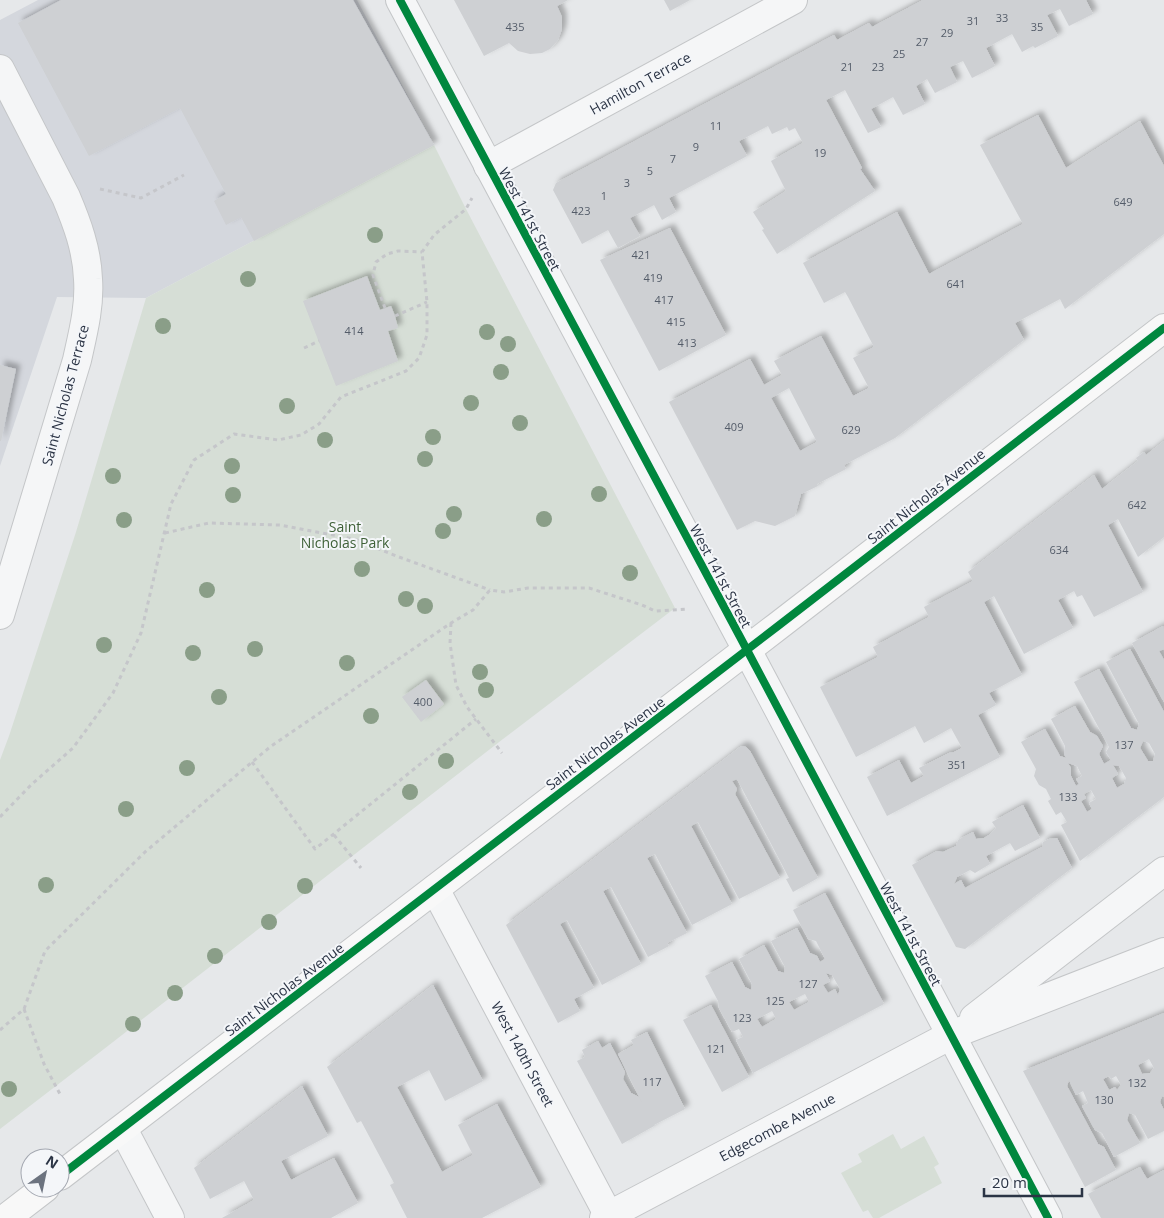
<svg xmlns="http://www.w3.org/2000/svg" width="1164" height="1218" viewBox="0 0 1164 1218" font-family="'Open Sans',sans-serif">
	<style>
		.built { fill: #d4d7dd }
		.green { fill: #d6ded6 }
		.building { fill: #ced0d3; fill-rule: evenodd; filter: url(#shadow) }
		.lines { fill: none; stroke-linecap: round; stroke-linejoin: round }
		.minor-casing { stroke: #c4c6c8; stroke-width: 30 }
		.tertiary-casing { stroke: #c4c6c8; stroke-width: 30 }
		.secondary-casing { stroke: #c4c6c8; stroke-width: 30 }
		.path { stroke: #c5c6ca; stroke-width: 3; stroke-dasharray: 4 4; stroke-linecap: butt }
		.minor { stroke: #f5f6f7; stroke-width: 28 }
		.tertiary { stroke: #f5f6f7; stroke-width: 28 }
		.secondary { stroke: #f8f8f8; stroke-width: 28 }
		.cycleway-casing { stroke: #f4f6f9; stroke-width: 11 }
		.cycleway { stroke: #00873e; stroke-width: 8 }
		.tree { fill: #8a9e88 }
		.labels { text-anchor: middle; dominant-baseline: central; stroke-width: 4; stroke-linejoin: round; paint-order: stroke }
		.number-label { font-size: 11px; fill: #545c69 }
		.street-label { font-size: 14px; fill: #2b3445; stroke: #f4f6f9 }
		.park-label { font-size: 14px; fill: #3f6138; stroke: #f4f6f9 }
	</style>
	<defs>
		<filter id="shadow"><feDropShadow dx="4.5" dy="-4.5" stdDeviation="2.5" flood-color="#0004"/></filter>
	</defs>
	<rect width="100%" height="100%" fill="#e6e8ea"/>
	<path class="built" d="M38,0H357L434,145L146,298L57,297L0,466V20Z"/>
	<g class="green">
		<path d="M434,145L466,209L675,608L503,739L104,1049L0,1129V760L9,736L76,532L146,298Z"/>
		<path d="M893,1134L901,1149L924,1136L939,1164L934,1167L942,1183L879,1218H873L868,1210L863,1212L841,1173L862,1162L858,1154Z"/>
	</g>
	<g class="building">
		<path d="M61,0H353L434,145L254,241L241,217L226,225L214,201L226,194L180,108L89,156L18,23Z"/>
		<path d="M454,0H568L557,6L562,17V29L558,40L550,49L542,53L530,54L518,51L509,43L484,56Z"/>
		<path d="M664,0H690L670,11Z"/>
		<path d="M923,0H1086L1093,14L1069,26L1060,9L1047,15L1058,36L1035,48L1033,46L1022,52L1012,34L986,48L995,66L984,72L972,78L963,61L950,67L957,82L935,93L927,79L916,86L925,104L903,115L893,97L871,109L881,127L868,133L845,90L826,100L862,168L860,169L875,191L777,254L762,230L764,229L753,212L786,191L771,161L803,143L795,128L789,131L787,127L772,134L768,126L739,141L747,156L669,198L676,212L662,220L654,205L630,218L640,236L618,248L608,230L582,244L553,190L556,183L834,35L837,40L869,23L872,27Z"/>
		<path d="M1038,115L1066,168L1140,121L1164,166V234L1065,309L1060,299L1015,323L1024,340L895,438L844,465L846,469L817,484L818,486L801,494L795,516L775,526L755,521L737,530L669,402L750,359L764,385L782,375L774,361L821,336L853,396L869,388L853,358L874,347L848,297L845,292L824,303L803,263L897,212L929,274L1023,224L980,145ZM789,388L817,442L800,451L771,398Z"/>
		<path d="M670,228L726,335L659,371L600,260Z"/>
		<path d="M367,276L380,310L391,306L395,316L398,328L388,331L398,361L336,386L303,301Z"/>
		<path d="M0,365L16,369L1,441H0Z"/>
		<path d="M1164,441V537L1138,557L1118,519L1108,525L1143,592L1094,617L1082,595L1077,597L1074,591L1058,600L1073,628L1024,654L994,596L984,602L1022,675L989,693L996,705L978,715L1000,757L887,816L867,777L899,760L911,783L924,776L919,768L949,753L954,752L962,748L951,728L924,743L915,726L856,757L820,687L878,657L873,647L929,617L924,607L973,581L968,572L1094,475L1102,489L1138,461L1136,458L1144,452L1146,455Z"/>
		<path d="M1163,626L1164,629V649L1159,651L1164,660V702L1132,643Z"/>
		<path d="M1130,649L1164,712V797L1080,861L1061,825L1067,822L1061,812L1056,815L1048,801L1051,799L1046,789L1039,785L1034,776L1036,769L1021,742L1045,729L1060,756L1066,758L1064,754L1065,746L1051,719L1075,706L1090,732L1097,736L1103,746L1099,754L1104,764L1111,760L1106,752L1109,747L1074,682L1099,669L1131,728L1137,730L1139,724L1106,662ZM1143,741L1149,743L1155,754L1153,761H1148L1140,748ZM1068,763L1077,766L1082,776L1076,779L1079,784L1076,786L1071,776V768ZM1113,765L1119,766L1126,778L1124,784L1117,788L1112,778L1118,774ZM1091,790L1096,799L1089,803L1092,809L1087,812L1081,801L1086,798L1084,794Z"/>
		<path d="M426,680L444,704L421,722L402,697Z"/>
		<path d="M743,746L746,747L750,751L818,878L793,892L786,879L789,878L737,779L732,781L737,789L735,794L780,878L739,899L698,822L691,826L732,904L692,925L655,854L647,858L687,933L667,943L669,946L648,957L611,887L603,891L641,964L602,985L567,920L560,924L594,988L574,999L580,1011L558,1023L506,925L722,761L740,747Z"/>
		<path d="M1023,805L1040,838L1015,851L1010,843L986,856L990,864L975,873L970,870L957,877L954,884L961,880L965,888L1042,847L1043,842L1049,839L1057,838L1072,868L965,949L956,947L912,865L937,851L943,852L956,846L958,840L973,832L976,839L984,838L989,835L996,828L992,822Z"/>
		<path d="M825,893L884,1004L753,1073L736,1040L743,1037L739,1029L732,1032L719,1008L718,1001L705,976L732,962L745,987L751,990L752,984L739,959L764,945L778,971L784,973L785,967L771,941L797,928L810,953L817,956L820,962L825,959L816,941L808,939L793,910ZM826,973L832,975L840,989L838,995L835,989L828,993L823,985L830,981ZM805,994L809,1002L794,1010L789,1002ZM772,1011L776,1019L762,1027L757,1019Z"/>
		<path d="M433,985L483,1081L445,1101L429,1070L397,1087L442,1172L473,1155L458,1125L497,1104L541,1187L482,1218H407L390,1185L394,1183L361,1121L357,1123L327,1067Z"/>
		<path d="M711,1005L749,1077L722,1092L683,1020Z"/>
		<path d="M1164,1013V1097L1162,1096L1160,1102L1164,1110V1131L1148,1139L1135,1115L1129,1113L1127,1120L1140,1143L1114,1157L1102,1133L1095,1130L1082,1106L1088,1103L1083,1091L1076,1095L1069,1080L1067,1086L1098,1144L1104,1147L1116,1170L1085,1187L1023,1071ZM1149,1059L1154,1068L1150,1073L1142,1074L1138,1065ZM1109,1076L1111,1079L1116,1076L1121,1085L1117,1090L1115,1087L1109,1090L1103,1079Z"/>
		<path d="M647,1032L685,1109L654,1125V1126L622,1144L577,1061L585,1057L582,1050L598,1041L602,1048L610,1043L625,1072L623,1079L631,1093L639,1097L642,1103L618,1054L634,1045L631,1040Z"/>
		<path d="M302,1086L328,1136L281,1161L291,1180L334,1158L358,1203L331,1218H222L254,1200L244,1181L210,1199L194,1168Z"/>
		<path d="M1140,1167L1147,1179L1164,1170V1218H1101L1088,1194Z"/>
	</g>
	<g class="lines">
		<defs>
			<g id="minor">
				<path d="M0,69L66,197C77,223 87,250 88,279C90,306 83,333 77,360L0,615"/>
				<path d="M488,166L793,0"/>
				<path d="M435,889L610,1218"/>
				<path d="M951,1035L1048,1218"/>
				<path d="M123,1129L170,1218"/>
			</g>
			<g id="tertiary">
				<path d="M400,0L747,650L951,1035"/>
				<path d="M974,1018L1164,871"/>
				<path d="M604,1218L951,1035L1164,952"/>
			</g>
			<g id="secondary">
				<path d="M60,1176L778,626L1164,328"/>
				<path d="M6,1218L45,1188"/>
			</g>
		</defs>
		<use href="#minor" class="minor-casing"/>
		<use href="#tertiary" class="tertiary-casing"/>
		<use href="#secondary" class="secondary-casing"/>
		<g class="path">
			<path d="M100,189L141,198L184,175"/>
			<path d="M385,308L373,275L376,262L387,254L398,251L422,252"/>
			<path d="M395,316L427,302"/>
			<path d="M304,348L319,341"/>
			<path d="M165,533L209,523L280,525L354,539L399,557L490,590"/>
			<path d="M451,623L450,643L456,685L467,707L502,753"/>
			<path d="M252,762L315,849L476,719"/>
			<path d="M0,817L32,784L73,748L113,693L141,633L171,504L194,460L234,434L278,440L301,435L319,424L341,397L406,371L419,358L427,335V302L422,252L434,235L466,209L472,198"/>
			<path d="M334,835L361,868"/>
			<path d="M24,1009L44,1064L61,1096"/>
			<path d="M0,1030L24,1009L45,951L145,852L270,747L451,623L473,610L490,590L504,592L528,588H589L642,605L655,611L688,609"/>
		</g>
		<use href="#minor" class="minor"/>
		<use href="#tertiary" class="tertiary"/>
		<use href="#secondary" class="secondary"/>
		<defs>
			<g id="cycleway">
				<path d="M400,0L747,650L1048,1218"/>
				<path d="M60,1176L778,626L1164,328"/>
			</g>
		</defs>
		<use href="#cycleway" class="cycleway-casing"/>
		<use href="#cycleway" class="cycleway"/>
	</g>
	<g class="tree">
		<circle cx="375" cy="235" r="8"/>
		<circle cx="248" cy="279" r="8"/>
		<circle cx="163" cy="326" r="8"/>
		<circle cx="487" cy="332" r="8"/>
		<circle cx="508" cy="344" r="8"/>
		<circle cx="501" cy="372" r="8"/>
		<circle cx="471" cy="403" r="8"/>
		<circle cx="287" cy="406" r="8"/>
		<circle cx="520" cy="423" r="8"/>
		<circle cx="433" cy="437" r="8"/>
		<circle cx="325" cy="440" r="8"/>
		<circle cx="425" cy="459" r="8"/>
		<circle cx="232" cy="466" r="8"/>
		<circle cx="113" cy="476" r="8"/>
		<circle cx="599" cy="494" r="8"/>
		<circle cx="233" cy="495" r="8"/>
		<circle cx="454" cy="514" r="8"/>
		<circle cx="544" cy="519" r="8"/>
		<circle cx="124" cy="520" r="8"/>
		<circle cx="443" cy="531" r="8"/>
		<circle cx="362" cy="569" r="8"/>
		<circle cx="630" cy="573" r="8"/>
		<circle cx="207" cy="590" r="8"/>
		<circle cx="406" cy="599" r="8"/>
		<circle cx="425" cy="606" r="8"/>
		<circle cx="104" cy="645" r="8"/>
		<circle cx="255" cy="649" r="8"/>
		<circle cx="193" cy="653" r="8"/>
		<circle cx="347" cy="663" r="8"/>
		<circle cx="480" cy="672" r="8"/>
		<circle cx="486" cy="690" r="8"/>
		<circle cx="219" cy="697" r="8"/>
		<circle cx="371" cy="716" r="8"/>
		<circle cx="446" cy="761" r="8"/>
		<circle cx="187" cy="768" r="8"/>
		<circle cx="410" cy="792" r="8"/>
		<circle cx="126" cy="809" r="8"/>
		<circle cx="46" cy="885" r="8"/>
		<circle cx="305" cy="886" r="8"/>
		<circle cx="269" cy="922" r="8"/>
		<circle cx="215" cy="956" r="8"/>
		<circle cx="175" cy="993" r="8"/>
		<circle cx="133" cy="1024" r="8"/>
		<circle cx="9" cy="1089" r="8"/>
	</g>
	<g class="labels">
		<g class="number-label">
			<text x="1002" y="17">33</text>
			<text x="973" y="20">31</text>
			<text x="515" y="26">435</text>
			<text x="1037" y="26">35</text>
			<text x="947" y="32">29</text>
			<text x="922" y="41">27</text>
			<text x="899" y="53">25</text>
			<text x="847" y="66">21</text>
			<text x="878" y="66">23</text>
			<text x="716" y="125">11</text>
			<text x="696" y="146">9</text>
			<text x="820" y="152">19</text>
			<text x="673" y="158">7</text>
			<text x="650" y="170">5</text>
			<text x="627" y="182">3</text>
			<text x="604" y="195">1</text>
			<text x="1123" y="201">649</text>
			<text x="581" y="210">423</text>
			<text x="641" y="254">421</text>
			<text x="653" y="277">419</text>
			<text x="956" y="283">641</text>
			<text x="664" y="299">417</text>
			<text x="676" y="321">415</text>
			<text x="354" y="330">414</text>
			<text x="687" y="342">413</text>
			<text x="734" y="426">409</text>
			<text x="851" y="429">629</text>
			<text x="1137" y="504">642</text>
			<text x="1059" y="549">634</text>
			<text x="423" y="701">400</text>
			<text x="1124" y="744">137</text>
			<text x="957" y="764">351</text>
			<text x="1068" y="796">133</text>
			<text x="808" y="983">127</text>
			<text x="775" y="1000">125</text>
			<text x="742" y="1017">123</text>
			<text x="716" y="1048">121</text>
			<text x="652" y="1081">117</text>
			<text x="1137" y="1082">132</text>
			<text x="1104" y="1099">130</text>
		</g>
		<g class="street-label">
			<text transform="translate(640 83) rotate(-29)">Hamilton Terrace</text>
			<text transform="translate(530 219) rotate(62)">West 141st Street</text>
			<text transform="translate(65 395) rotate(-75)">Saint Nicholas Terrace</text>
			<text transform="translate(926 496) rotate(-38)">Saint Nicholas Avenue</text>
			<text transform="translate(721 576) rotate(62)">West 141st Street</text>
			<text transform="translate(605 743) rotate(-37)">Saint Nicholas Avenue</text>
			<text transform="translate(911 934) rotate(62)">West 141st Street</text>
			<text transform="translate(284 989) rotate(-37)">Saint Nicholas Avenue</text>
			<text transform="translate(523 1054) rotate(62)">West 140th Street</text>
			<text transform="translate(777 1127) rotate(-28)">Edgecombe Avenue</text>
		</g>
		<g class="park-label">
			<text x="345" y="526">Saint<tspan x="345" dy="16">Nicholas Park</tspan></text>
		</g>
	</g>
	<g transform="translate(45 1173) rotate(33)"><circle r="24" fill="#f4f6f9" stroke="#a4a8b1"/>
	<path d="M0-4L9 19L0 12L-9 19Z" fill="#6c737f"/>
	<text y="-8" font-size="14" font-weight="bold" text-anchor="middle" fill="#2b3445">N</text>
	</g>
	<path d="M984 1188v8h98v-8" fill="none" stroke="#2b3445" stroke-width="2.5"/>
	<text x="992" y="1188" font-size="15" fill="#2b3445" stroke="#f4f6f9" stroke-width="4" paint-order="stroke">20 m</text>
</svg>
